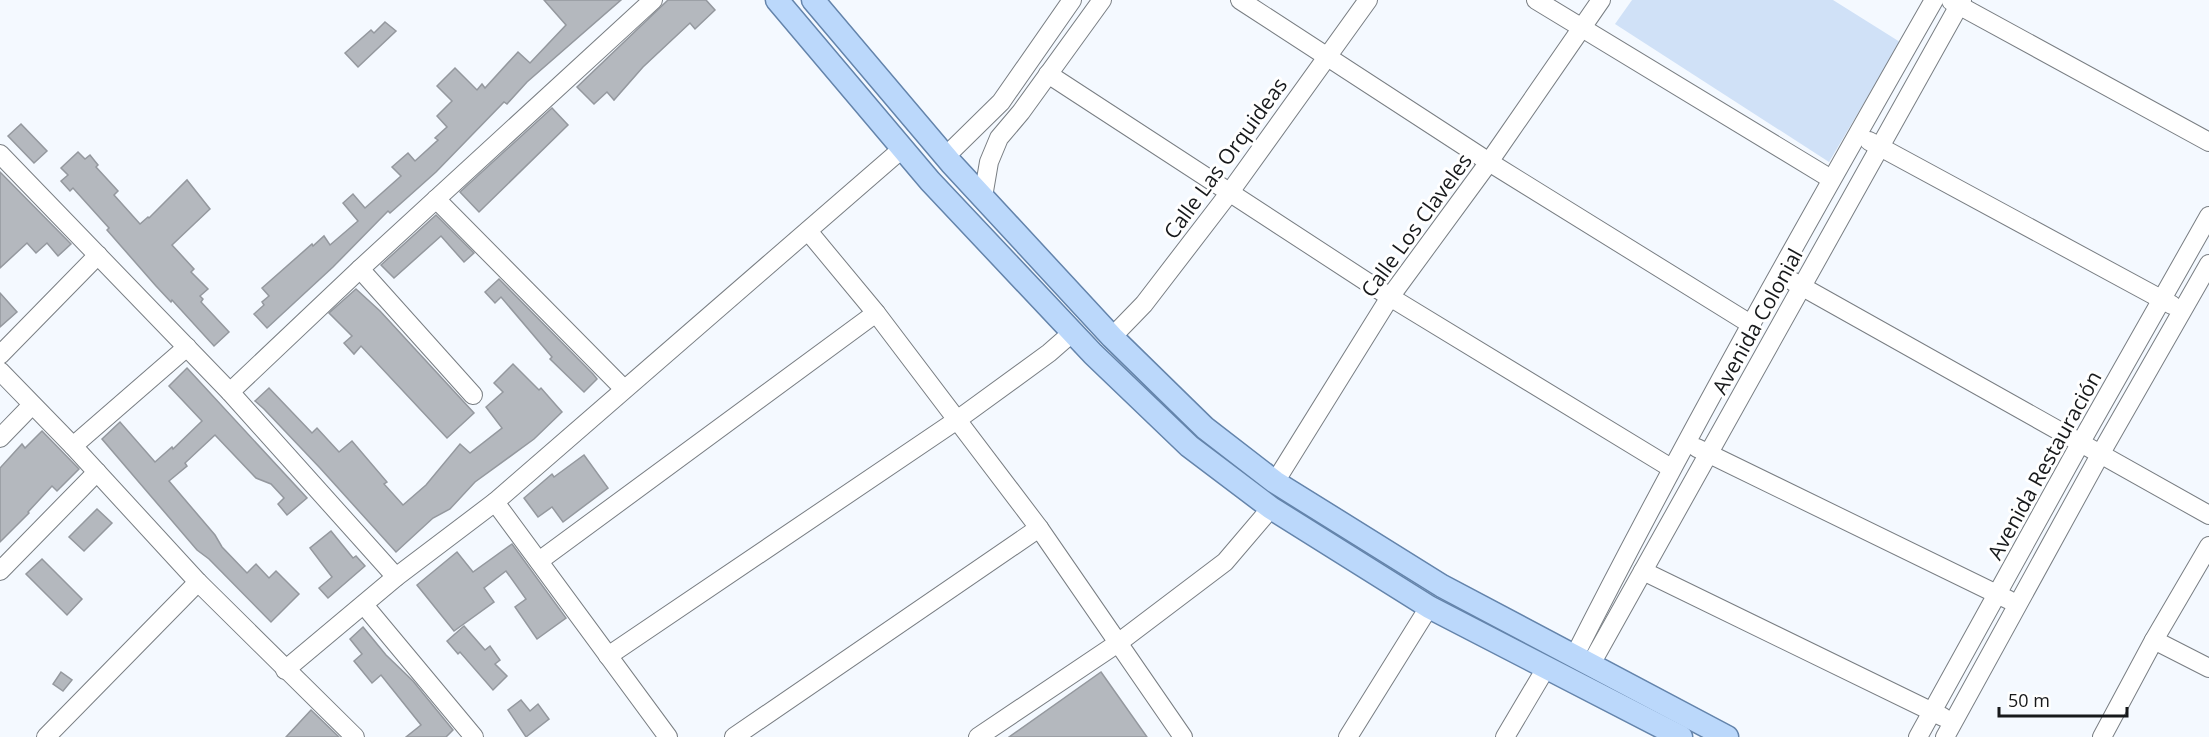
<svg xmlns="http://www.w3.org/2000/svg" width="2209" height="737" viewBox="0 0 2209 737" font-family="'Open Sans',sans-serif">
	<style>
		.green { fill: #d0e1f7 }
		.building { fill: #b4b8be; stroke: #94989e; stroke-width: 1.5 }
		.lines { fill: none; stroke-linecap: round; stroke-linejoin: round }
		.minor-casing { stroke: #797e83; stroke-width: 20 }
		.major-casing { stroke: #6484ab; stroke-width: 25 }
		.minor { stroke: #fff; stroke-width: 18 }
		.major { stroke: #bbd8fb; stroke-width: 22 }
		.labels { text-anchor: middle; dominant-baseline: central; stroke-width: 6; stroke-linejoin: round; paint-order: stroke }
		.street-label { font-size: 21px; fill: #17191b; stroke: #fff }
	</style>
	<rect width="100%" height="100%" fill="#f4f9ff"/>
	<path class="green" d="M1632,0H1833L1900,42L1829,162L1615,24Z"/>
	<g class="building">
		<path d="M544,0H621L527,82L507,104L504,102L436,172L390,213L388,211L333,267L267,328L254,314L264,305L262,302L269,296L262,288L312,244L313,246L324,236L330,245L358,221L343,203L353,194L365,208L401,176L392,167L408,153L415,161L438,140L435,138L447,127L437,116L452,101L437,86L455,68L477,90L482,84L485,88L518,52L530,63L566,25Z"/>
		<path d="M668,0H706L715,10L695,29L690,23L643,67L614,100L607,92L594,104L577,87Z"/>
		<path d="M385,22L396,31L358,67L345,53L371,30L374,33Z"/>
		<path d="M552,108L568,125L479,212L460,192Z"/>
		<path d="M21,124L47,151L34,163L8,136Z"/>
		<path d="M78,152L85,159L90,155L98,165L96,167L118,191L114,195L140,224L148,217L149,218L187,180L210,209L172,245L194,269L191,272L208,289L200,296L203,299L201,302L229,332L214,346L172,300L171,302L156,286L107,230L109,228L73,188L70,191L61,181L68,175L61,168Z"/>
		<path d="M0,172L71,244L58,256L47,243L36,253L27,243L0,268Z"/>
		<path d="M436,215L474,253L464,262L441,236L394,278L381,265Z"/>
		<path d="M499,279L593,374L597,379L584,392L550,359L552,357L501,297L495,303L485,292Z"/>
		<path d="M356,289L380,311L474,413L447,438L361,346L354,354L344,343L352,336L329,313Z"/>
		<path d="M0,293L17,312L0,327Z"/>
		<path d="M513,364L539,390L541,388L562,412L534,439L475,482L450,509L433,518L396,552L320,468L264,409L255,401L269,388L312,433L317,428L339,452L352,441L387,482L384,484L403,505L426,485L460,444L470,453L502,428L486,407L503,392L494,383Z"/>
		<path d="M187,368L307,498L287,515L278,504L284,498L271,484L256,478L215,435L185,463L187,466L169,481L215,535L222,547L247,573L256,564L269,578L276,571L299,594L271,622L209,559L197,550L102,439L120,422L155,462L172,447L173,449L202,421L169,386Z"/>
		<path d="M42,431L79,469L57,491L52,486L28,512L29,513L0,542V468L22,444L25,448Z"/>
		<path d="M584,455L608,488L563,522L552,507L538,517L524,498L552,474L554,477Z"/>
		<path d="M97,509L112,523L84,551L69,537Z"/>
		<path d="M331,531L353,558L356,556L365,566L328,598L319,588L332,577L310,548Z"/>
		<path d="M512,544L566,618L537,639L515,607L526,599L506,571L484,588L494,602L454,631L417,585L457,552L473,572Z"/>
		<path d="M42,559L82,599L67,615L26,574Z"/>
		<path d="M464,626L485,650L490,646L500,660L495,664L507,676L493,690L460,652L458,654L447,641Z"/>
		<path d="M363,627L386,655L413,681L453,730L446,737H406L421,725L381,675L372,683L354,661L362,654L350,639Z"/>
		<path d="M61,672L72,680L63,691L53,684Z"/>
		<path d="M1101,672L1147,737H1009Z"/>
		<path d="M521,700L530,711L538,704L549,719L526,737L508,710Z"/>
		<path d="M311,710L339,737H286Z"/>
	</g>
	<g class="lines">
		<defs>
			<g id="minor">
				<path d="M1240,0L1489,162L1752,325"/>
				<path d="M1536,0L1831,179"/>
				<path d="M1951,1L2209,142"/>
				<path d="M1048,74L1390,297L1671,468"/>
				<path d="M1869,141L2172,305"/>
				<path d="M0,154L230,392L396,577"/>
				<path d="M946,156L1001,102L1072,0"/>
				<path d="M983,197L989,162L999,138L1021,112L1102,0"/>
				<path d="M436,199L624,389"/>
				<path d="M808,231L876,313L1039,528L1183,737"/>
				<path d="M360,269L473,395"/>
				<path d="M1792,281L2209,515"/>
				<path d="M1112,337L1144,304L1230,192L1368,0"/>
				<path d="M0,355L98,255"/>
				<path d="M0,371L73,446L198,582L355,737"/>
				<path d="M230,392L360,269L653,0"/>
				<path d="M0,438L32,405"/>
				<path d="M73,446L187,347"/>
				<path d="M1697,448L2009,600"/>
				<path d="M1275,482L1390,297L1489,162L1601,0"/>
				<path d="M495,502L668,737"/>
				<path d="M539,561L876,313"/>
				<path d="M0,571L97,472"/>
				<path d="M1643,571L1943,717"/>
				<path d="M364,605L474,737"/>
				<path d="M2154,640L2209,668"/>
				<path d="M608,656L957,420L1049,353L1073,332"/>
				<path d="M1574,657C1687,434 1810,217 1934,0"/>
				<path d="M1591,664L1962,0"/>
				<path d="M285,670L396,577L495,502L903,148"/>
				<path d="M46,737L198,582"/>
				<path d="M734,737L1039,528"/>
				<path d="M978,737L1118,643L1225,562L1271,508"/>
				<path d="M1348,737L1429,607"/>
				<path d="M1505,737L1546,668"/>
				<path d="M1918,737L2081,442L2209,216"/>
				<path d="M1945,737L2101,453L2209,264"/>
				<path d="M2102,737L2154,640L2209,546"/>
			</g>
			<g id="major">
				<path d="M777,0L930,181L1093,354L1189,446L1271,508L1429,607L1681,737"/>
				<path d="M813,0L951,163L1112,337L1205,428L1275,482L1442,586L1727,737"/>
			</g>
		</defs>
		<use href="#minor" class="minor-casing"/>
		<use href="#major" class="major-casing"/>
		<use href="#minor" class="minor"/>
		<use href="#major" class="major"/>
	</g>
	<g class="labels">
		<g class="street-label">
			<text transform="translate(1225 158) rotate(-54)">Calle Las Orquideas</text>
			<text transform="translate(1416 225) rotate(-54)">Calle Los Claveles</text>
			<text transform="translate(1757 321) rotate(-61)">Avenida Colonial</text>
			<text transform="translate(2044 465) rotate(-61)">Avenida Restauración</text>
		</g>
	</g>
	<path d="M1999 707v9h128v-9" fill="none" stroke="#17191b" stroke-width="3"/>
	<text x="2008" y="707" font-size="18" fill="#17191b" stroke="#ffffff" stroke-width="4.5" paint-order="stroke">50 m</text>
</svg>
